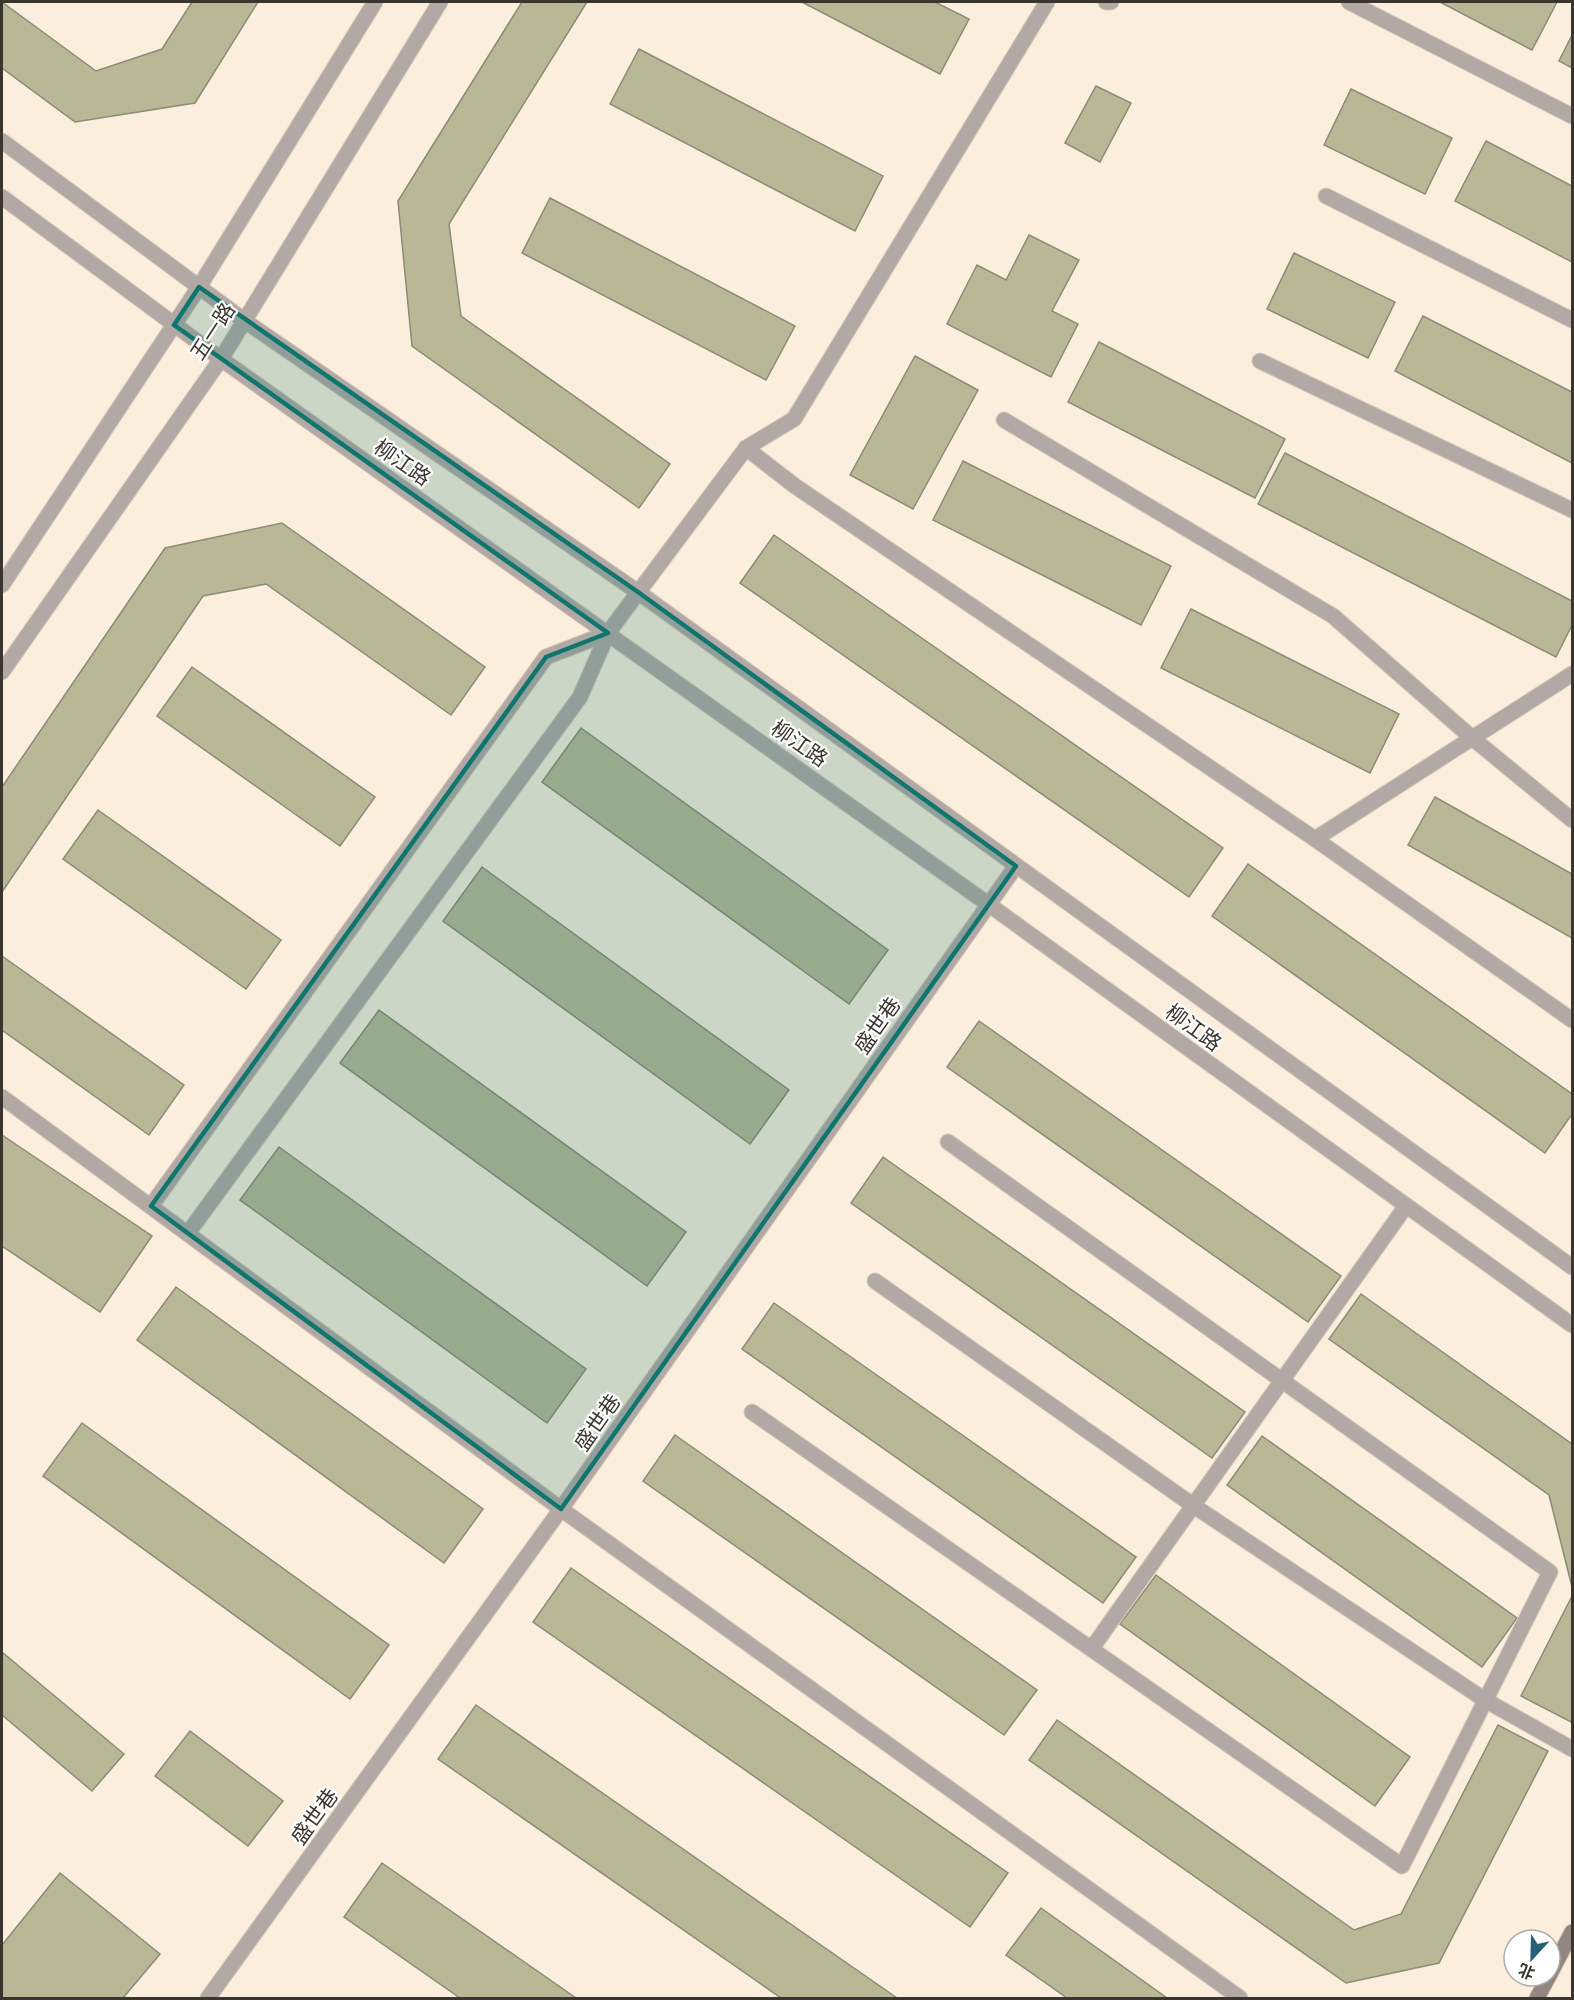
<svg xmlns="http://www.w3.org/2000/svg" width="1574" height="2000" viewBox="0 0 1574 2000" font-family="'IBM Plex Sans','Noto Sans SC',sans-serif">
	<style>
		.building { fill: #b8b796; stroke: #8b8b77; stroke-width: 1.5 }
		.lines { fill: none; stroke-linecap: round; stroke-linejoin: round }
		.minor-casing { stroke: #d5c9ba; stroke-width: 17 }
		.tertiary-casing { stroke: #d5c9ba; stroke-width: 17 }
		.secondary-casing { stroke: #d5c9ba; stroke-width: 17 }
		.minor { stroke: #b2a8a4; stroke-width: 15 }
		.tertiary { stroke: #b2a8a4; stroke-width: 15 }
		.secondary { stroke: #938680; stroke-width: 15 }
		.marked { fill: #0f766e; fill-opacity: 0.2; stroke: #0f766e; stroke-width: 4.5; stroke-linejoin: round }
		.labels { text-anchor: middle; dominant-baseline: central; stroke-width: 4.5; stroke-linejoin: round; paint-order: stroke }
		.street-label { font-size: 21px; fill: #3a352e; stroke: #fff }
	</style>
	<rect width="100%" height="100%" fill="#fceedd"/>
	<g class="building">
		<path d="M2,2L96,71L162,49L192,2H258L195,103L75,122L2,68Z"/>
		<path d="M522,2H587L449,224L461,316L670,464L639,508L412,346L398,201Z"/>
		<path d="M802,2H935L969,19L940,74Z"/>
		<path d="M1440,2H1557L1532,50Z"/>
		<path d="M1572,35V68L1559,61Z"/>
		<path d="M639,49L883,176L855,231L610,104Z"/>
		<path d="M1096,86L1131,103L1100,162L1065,143Z"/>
		<path d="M1351,89L1452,138L1425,194L1324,145Z"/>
		<path d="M1486,141L1572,186V262L1455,201Z"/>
		<path d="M550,198L795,326L766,380L522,253Z"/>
		<path d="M1029,235L1079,260L1052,311L1078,324L1051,377L947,324L977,265L1006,280Z"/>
		<path d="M1294,253L1395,302L1368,358L1267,309Z"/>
		<path d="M1423,316L1572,392V463L1395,371Z"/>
		<path d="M1099,342L1285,439L1255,498L1068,402Z"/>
		<path d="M915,356L978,390L913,509L850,475Z"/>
		<path d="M1285,453L1572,601V625L1556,657L1258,504Z"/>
		<path d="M963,461L1171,566L1141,625L933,520Z"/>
		<path d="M282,523L485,667L451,715L266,584L203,596L2,892V787L165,548Z"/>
		<path d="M774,535L1223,848L1189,897L740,583Z"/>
		<path d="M1191,609L1399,714L1370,773L1161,668Z"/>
		<path d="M192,667L375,797L340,846L157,716Z"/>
		<path d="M581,728L888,950L849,1004L542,782Z"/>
		<path d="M1435,797L1572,874V938L1408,845Z"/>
		<path d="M98,810L281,940L246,989L63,859Z"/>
		<path d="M1248,864L1572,1094V1114L1545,1153L1212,916Z"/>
		<path d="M482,867L789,1090L750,1144L443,921Z"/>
		<path d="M2,956L184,1085L149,1135L2,1030Z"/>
		<path d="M379,1010L686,1232L647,1286L340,1063Z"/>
		<path d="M979,1021L1341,1276L1308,1322L947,1067Z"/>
		<path d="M2,1135L152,1236L100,1312L2,1246Z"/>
		<path d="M279,1147L586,1369L547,1423L240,1200Z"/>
		<path d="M883,1157L1245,1412L1212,1458L851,1203Z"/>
		<path d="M176,1287L483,1509L444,1563L137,1340Z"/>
		<path d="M1361,1294L1572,1444V1587L1549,1495L1329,1339Z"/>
		<path d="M774,1303L1136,1557L1103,1603L742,1349Z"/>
		<path d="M82,1423L389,1645L350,1699L43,1476Z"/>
		<path d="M675,1435L1037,1690L1004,1735L643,1481Z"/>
		<path d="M1262,1436L1517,1618L1482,1667L1227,1485Z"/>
		<path d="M571,1568L1008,1873L970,1927L533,1622Z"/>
		<path d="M1156,1575L1410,1757L1375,1806L1120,1624Z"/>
		<path d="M1572,1596V1718L1571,1722L1521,1696Z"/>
		<path d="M2,1652L124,1754L92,1791L2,1715Z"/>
		<path d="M476,1705L897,1998H781L438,1759Z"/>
		<path d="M1057,1720L1354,1930L1401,1914L1498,1725L1548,1751L1439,1963L1346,1983L1029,1760Z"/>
		<path d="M190,1731L283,1801L248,1846L155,1776Z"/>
		<path d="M382,1863L576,1998H460L344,1917Z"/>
		<path d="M60,1873L160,1954L123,1998H2V1945Z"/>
		<path d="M1041,1908L1167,1998H1067L1006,1955Z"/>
	</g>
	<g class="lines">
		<defs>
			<g id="minor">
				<path d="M1106,2H1111"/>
				<path d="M1349,2L1572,116"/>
				<path d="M1326,196L1572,320"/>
				<path d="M1260,361L1572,510"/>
				<path d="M1004,420L1333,616L1471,737L1572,820"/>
				<path d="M746,448L795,486L1315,839L1572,674"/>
				<path d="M1315,839L1572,1020"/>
				<path d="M2,1097L561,1509L1240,1998"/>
				<path d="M151,1206L546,657L608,633L746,448L794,419L1047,2"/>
				<path d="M188,1233L580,697L608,633"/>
				<path d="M875,1281L1194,1506L1485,1700L1572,1749"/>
				<path d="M752,1412L1402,1866L1550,1572L948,1142"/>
				<path d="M1092,1648L1406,1206"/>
				<path d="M208,1998L561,1509L1016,866"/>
			</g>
			<g id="tertiary">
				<path d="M2,141L245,321L638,592L1572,1267"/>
				<path d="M2,197L221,359L988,904L1572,1325"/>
				<path d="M2,585L199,287L375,2"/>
				<path d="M2,672L221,359L440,2"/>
			</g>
			<g id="secondary">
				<path d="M1550,1974L1572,1932"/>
				<path d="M1537,1998L1549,1976"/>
			</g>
		</defs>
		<use href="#minor" class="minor-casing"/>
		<use href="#tertiary" class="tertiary-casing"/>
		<use href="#secondary" class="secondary-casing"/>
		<use href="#minor" class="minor"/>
		<use href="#tertiary" class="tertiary"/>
		<use href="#secondary" class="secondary"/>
	</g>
	<path class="marked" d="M199,287L638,592L1016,866L561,1509L151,1206L546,657L608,633L174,325Z"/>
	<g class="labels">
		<g class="street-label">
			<text transform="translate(212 331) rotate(-57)">五一路</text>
			<text transform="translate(403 462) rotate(35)">柳江路</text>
			<text transform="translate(800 743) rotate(35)">柳江路</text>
			<text transform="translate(877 1025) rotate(-55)">盛世巷</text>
			<text transform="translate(1194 1027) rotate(36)">柳江路</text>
			<text transform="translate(597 1422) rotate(-55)">盛世巷</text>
			<text transform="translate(314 1816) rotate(-54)">盛世巷</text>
		</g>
	</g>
	<rect width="1574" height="2000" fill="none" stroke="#3a352e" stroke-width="6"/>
	<g transform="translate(1532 1958) rotate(202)"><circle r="28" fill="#ffffff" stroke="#b0aeab" stroke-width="1.5"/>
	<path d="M0-4.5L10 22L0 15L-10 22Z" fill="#256078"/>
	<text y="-9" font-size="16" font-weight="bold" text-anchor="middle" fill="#3a352e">北</text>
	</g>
</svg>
